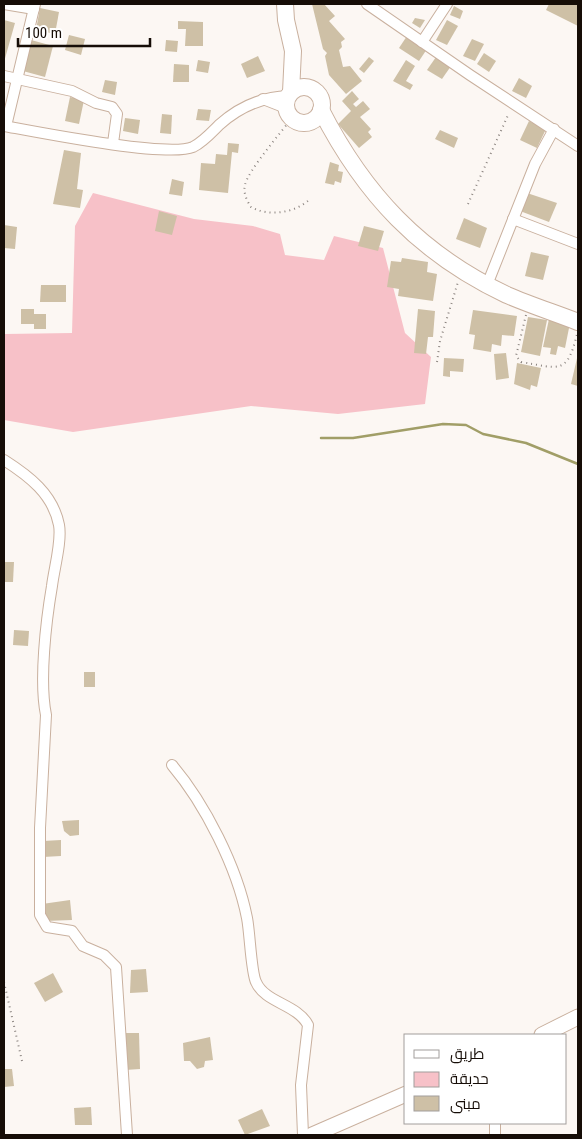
<svg xmlns="http://www.w3.org/2000/svg" width="582" height="1139" viewBox="0 0 582 1139" font-family="'Roboto Condensed',Cairo,sans-serif">
	<style>
		.green { fill: #f7c1c8 }
		.lines { fill: none; stroke-linecap: round; stroke-linejoin: round }
		.stream { stroke: #a19e67; stroke-width: 2.5 }
		.building { fill: #cec0a6 }
		.minor-casing { stroke: #c9b09e; stroke-width: 12 }
		.secondary-casing { stroke: #c9b09e; stroke-width: 17 }
		.primary-casing { stroke: #c9b09e; stroke-width: 18 }
		.path { stroke: #8c8580; stroke-width: 2; stroke-dasharray: 1 4; stroke-linecap: butt }
		.minor { stroke: #fff; stroke-width: 10 }
		.secondary { stroke: #fff; stroke-width: 15 }
		.primary { stroke: #fff; stroke-width: 16 }
	</style>
	<rect width="100%" height="100%" fill="#fcf7f3"/>
	<path class="green" d="M93,193L194,219L253,226L280,234L285,255L324,260L334,236L383,248L405,333L431,357L425,404L338,414L251,406L73,432L4,420L5,334L72,333L75,226Z"/>
	<g class="lines">
		<path class="stream" d="M321,438H353L443,424L466,425L483,434L526,443L578,464"/>
	</g>
	<g class="building">
		<path d="M312,4H324L335,16L329,21L345,39L341,42L342,47L339,50L343,67L350,66L362,81L346,94L329,75L325,56L327,53L323,49Z"/>
		<path d="M549,4H578V26L546,10Z"/>
		<path d="M454,6L463,11L460,19L450,15Z"/>
		<path d="M40,8L59,12L55,34L36,30Z"/>
		<path d="M415,18L425,20L420,28L412,23Z"/>
		<path d="M4,20L15,23L4,62Z"/>
		<path d="M447,20L458,26L447,45L436,40Z"/>
		<path d="M178,21L203,22V46H185L186,29H178Z"/>
		<path d="M69,35L85,39L81,55L65,50Z"/>
		<path d="M407,36L427,49L419,61L399,48Z"/>
		<path d="M472,39L484,44L475,61L463,56Z"/>
		<path d="M31,40L53,46L45,77L23,71Z"/>
		<path d="M166,40L178,41L177,52L165,51Z"/>
		<path d="M484,53L496,61L489,72L477,64Z"/>
		<path d="M258,56L265,71L247,78L241,64Z"/>
		<path d="M369,57L374,61L364,73L359,69Z"/>
		<path d="M436,57L451,66L442,79L427,70Z"/>
		<path d="M198,60L210,62L208,73L196,71Z"/>
		<path d="M406,60L415,66L406,81L413,85L410,90L393,81Z"/>
		<path d="M174,64L189,65V82H173Z"/>
		<path d="M519,78L532,86L526,98L512,91Z"/>
		<path d="M105,80L117,82L115,95L102,92Z"/>
		<path d="M352,91L359,99L353,104L356,107L363,101L370,109L360,117L371,129L368,132L372,137L359,148L338,124L351,111L342,101Z"/>
		<path d="M70,97L84,100L79,124L65,121Z"/>
		<path d="M198,109L211,110L209,121L196,120Z"/>
		<path d="M162,114L172,115L171,134L160,133Z"/>
		<path d="M125,118L140,120L138,134L123,131Z"/>
		<path d="M529,121L546,129L537,148L520,140Z"/>
		<path d="M440,130L458,138L454,148L435,139Z"/>
		<path d="M228,143L239,144L238,153L232,152L228,193L199,190L201,163L215,164L216,154L227,155Z"/>
		<path d="M64,150L81,153L77,189L83,190L80,208L53,204Z"/>
		<path d="M330,162L339,165L338,171L343,172L341,183L335,181L334,185L325,183Z"/>
		<path d="M172,179L184,182L182,196L169,194Z"/>
		<path d="M527,193L557,203L549,222L520,211Z"/>
		<path d="M159,211L177,216L172,235L155,231Z"/>
		<path d="M464,218L487,228L480,248L456,239Z"/>
		<path d="M4,225L17,227L15,249L4,248Z"/>
		<path d="M364,226L384,231L378,251L358,246Z"/>
		<path d="M531,252L549,256L543,280L525,276Z"/>
		<path d="M402,258L428,262L427,272L437,274L433,301L398,296L399,289L387,287L391,261L401,262Z"/>
		<path d="M41,285H66V302H40Z"/>
		<path d="M21,309H34V314H46V329H34V324H21Z"/>
		<path d="M418,309L435,311L433,337H428L426,354L414,353Z"/>
		<path d="M473,310L517,316L514,336L502,335L501,346L492,344L491,352L473,349L475,335L469,334Z"/>
		<path d="M528,317L547,320L540,356L521,352Z"/>
		<path d="M549,319L570,323L565,348L558,346L556,355L550,354L551,348L543,347Z"/>
		<path d="M506,353L509,378L496,380L494,354Z"/>
		<path d="M578,354V386L571,384Z"/>
		<path d="M444,358L464,359L463,372L450,371V377L443,376Z"/>
		<path d="M517,363L541,368L537,387L531,385L530,390L514,384Z"/>
		<path d="M4,562H14L13,582H4Z"/>
		<path d="M14,630L29,631L28,646L13,645Z"/>
		<rect x="84" y="672" width="11" height="15"/>
		<path d="M79,820V835L70,836L64,831L62,821Z"/>
		<path d="M61,840V856L43,857V841Z"/>
		<path d="M70,900L72,920L45,921L42,904Z"/>
		<path d="M146,969L148,992L130,993L131,970Z"/>
		<path d="M53,973L63,992L45,1002L34,983Z"/>
		<path d="M123,1033H139L140,1069L125,1070Z"/>
		<path d="M210,1037L213,1060L205,1061L204,1067L197,1069L190,1061H184L183,1043Z"/>
		<path d="M4,1069H12L14,1086L4,1087Z"/>
		<path d="M91,1107L92,1125H75L74,1108Z"/>
		<path d="M262,1109L270,1126L245,1135L238,1120Z"/>
	</g>
	<g class="lines">
		<defs>
			<g id="minor">
				<path d="M4,4L34,9"/>
				<path d="M367,4L470,75L578,146"/>
				<path d="M422,42L447,4"/>
				<path d="M4,76L72,91L96,103L112,107L117,114L113,143"/>
				<path d="M263,99L286,108"/>
				<path d="M4,126C37,132 167,158 193,147C203,142 211,133 219,125C239,107 262,97 288,96"/>
				<path d="M6,126L35,4"/>
				<path d="M513,219L578,244"/>
				<path d="M487,285L535,164L554,129"/>
				<path d="M4,460C29,476 53,494 59,525C62,541 54,569 52,586C46,621 39,681 46,715L40,828V915L47,927L72,931L83,946L104,955L116,967L127,1135"/>
				<path d="M172,765C205,804 237,867 247,918C250,933 251,972 256,982C265,1003 297,1004 308,1025L301,1085L303,1135"/>
				<path d="M495,1123V1135"/>
			</g>
			<g id="secondary">
				<path d="M542,1035L578,1017"/>
				<path d="M312,1135L406,1094"/>
			</g>
			<g id="primary">
				<path d="M285,4L286,20L293,51L291,92"/>
				<circle cx="304" cy="105" r="18"/>
				<path d="M321,110C364,194 420,254 507,295C530,305 555,313 578,322"/>
			</g>
		</defs>
		<use href="#minor" class="minor-casing"/>
		<use href="#secondary" class="secondary-casing"/>
		<use href="#primary" class="primary-casing"/>
		<g class="path">
			<path d="M292,118C282,131 247,172 245,185C243,193 247,201 251,207C269,217 294,213 309,200"/>
			<path d="M468,204L509,113"/>
			<path d="M526,315L516,356L521,362C559,368 567,376 577,334"/>
			<path d="M437,362L440,341L458,282"/>
			<path d="M4,982L22,1061"/>
		</g>
		<use href="#minor" class="minor"/>
		<use href="#secondary" class="secondary"/>
		<use href="#primary" class="primary"/>
	</g>
	<rect width="582" height="1139" fill="none" stroke="#160d07" stroke-width="10"/>
	<rect x="404" y="1034" width="162" height="90" fill="#ffffff" stroke="#a29e9c"/>
	<rect x="414" y="1050" width="25" height="8" fill="#ffffff" stroke="#a29e9c"/>
	<text x="450" y="1059" font-size="15" fill="#160d07">طريق</text>
	<rect x="414" y="1072" width="25" height="15" fill="#f7c1c8" stroke="#a29e9c"/>
	<text x="450" y="1084" font-size="15" fill="#160d07">حديقة</text>
	<rect x="414" y="1096" width="25" height="15" fill="#cec0a6" stroke="#a29e9c"/>
	<text x="450" y="1109" font-size="15" fill="#160d07">مبنى</text>
	<path d="M18 38v8h132v-8" fill="none" stroke="#160d07" stroke-width="2.5"/>
	<text x="25" y="38" font-size="15" fill="#160d07" stroke="#ffffff" stroke-width="4" paint-order="stroke">100 m</text>
</svg>
